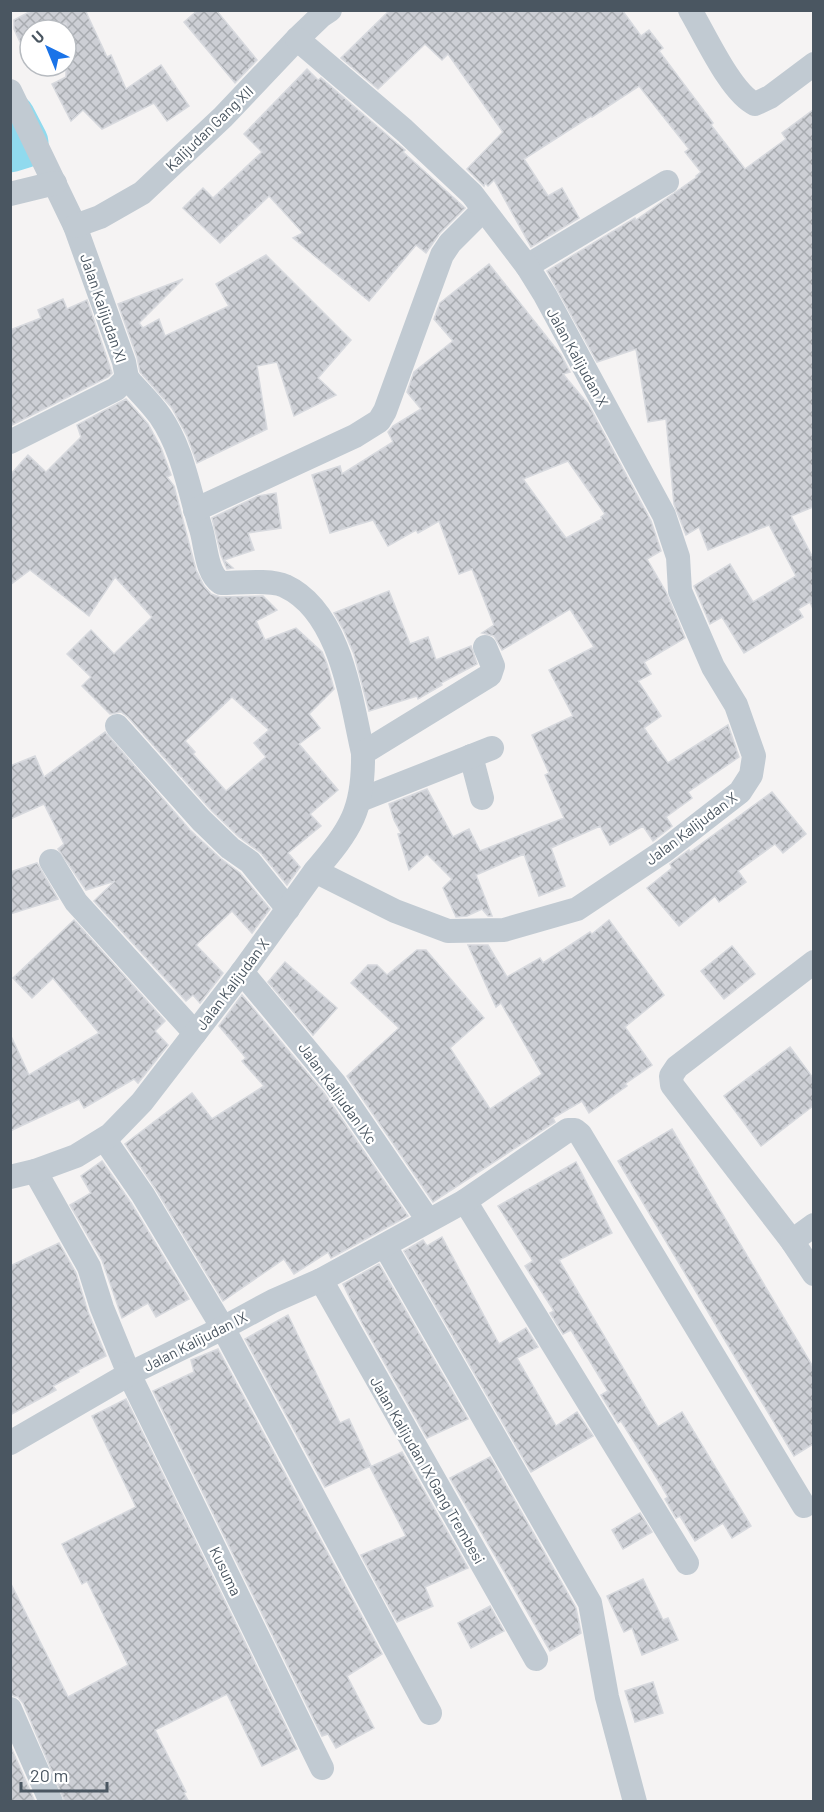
<svg xmlns="http://www.w3.org/2000/svg" width="824" height="1812" viewBox="0 0 824 1812" font-family="Barlow,sans-serif">
	<style>
		.lines { fill: none; stroke-linecap: round; stroke-linejoin: round }
		.river { stroke: #90daee; stroke-width: 51 }
		.building { fill: url(#building-cross-hatch); stroke: #d7d9de; stroke-width: 1.5; fill-rule: evenodd }
		.minor { stroke: #c1cad2; stroke-width: 24 }
		.labels { text-anchor: middle; dominant-baseline: central; stroke-width: 4.5; stroke-linejoin: round; paint-order: stroke }
		.street-label { font-size: 15px; fill: #4a5661; stroke: #fff }
	</style>
	<defs>
		<pattern id="building-cross-hatch" width="8" height="8" patternUnits="userSpaceOnUse" patternTransform="scale(1.5)"><rect width="8" height="8" fill="#cdcfd5"/><path d="M0 0l8 8M0 8l8-8" fill="none" stroke="#a8abb0"/></pattern>
	</defs>
	<rect width="100%" height="100%" fill="#f5f3f3"/>
	<g class="lines">
		<path class="river" d="M10,118L23,143L10,147"/>
	</g>
	<g class="building">
		<path d="M33,10H90L86,12L107,57L111,55L126,89L161,65L189,106L167,121L154,103L102,129L83,110L71,121L52,84L66,77V23L52,30H30V41L20,42L14,29V20Z"/>
		<path d="M198,10H216L257,60L235,83L184,22Z"/>
		<path d="M390,10H622L641,36L649,30L663,48L659,51L713,123L711,125L745,169L786,139L782,133L813,110V507L791,516L813,558V609L810,602L798,609L803,617L744,653L722,617L710,624L694,586L730,564L753,602L796,576L769,525L708,550L699,527L686,535L674,504L666,419L648,422L636,349L597,362L547,271L635,218L636,220L697,177L696,176L701,172L685,152L689,149L639,86L592,117L591,116L524,159L548,196L562,188L579,218L531,247L494,180L488,186L485,183L484,186L467,169L503,132L448,54L442,60L425,44L378,89L341,58Z"/>
		<path d="M307,69L318,80L321,78L394,141L405,150L403,152L465,208L440,233L426,253L416,245L369,301L293,238L303,233L269,196L220,243L183,208L203,188L213,198L262,152L244,134Z"/>
		<path d="M266,255L351,340L318,378L336,395L294,416L277,362L257,366L267,429L197,463L187,436L172,408L140,372L137,357L118,304L183,279L139,323L143,328L159,319L165,336L229,306L216,284Z"/>
		<path d="M489,264L561,355L570,372L563,374L588,404L651,521L661,551L647,559L666,592L685,638L644,662L651,674L638,681L661,716L644,728L668,763L728,725L739,757L688,792L692,798L666,817L672,826L653,841L643,826L610,845L600,826L551,848L565,886L539,896L524,854L476,875L492,916H488L482,909L467,916L456,917L443,888L452,879L427,854L409,870L398,834L401,833L394,820L389,804L427,789L453,837L469,829L480,851L564,818L545,775L549,773L532,735L573,716L549,670L594,647L570,609L502,650L494,636L482,633L494,625L472,569L459,574L439,521L418,533L416,530L388,546L373,520L330,533L312,475L340,466L342,474L393,442L388,432L393,426L421,409L407,392L414,372L453,341L434,319L440,303ZM568,461L605,514L601,517L602,519L566,538L523,479Z"/>
		<path d="M63,299L67,309L87,300L112,373L108,377L10,426V330L41,318L38,310Z"/>
		<path d="M126,399L148,424L161,448L171,475L167,477L174,486L196,570L204,586L211,594L220,597L263,596L277,610L256,621L265,640L296,628L322,652L327,664L334,689L309,714L320,728L299,744L338,790L310,814L321,826L288,853L300,867L287,885L261,853L239,837L211,810L128,717L121,712L110,714L82,686L91,677L67,654L91,630L114,654L152,617L115,577L89,616L30,570L10,585V475L28,455L46,472L81,437L77,425ZM232,697L269,730L254,743L266,757L226,791L193,754L195,752L185,741Z"/>
		<path d="M276,493L281,528L248,533L254,550L224,560L233,568L227,569L221,555L212,518L258,496Z"/>
		<path d="M389,591L410,644L428,637L436,660L471,646L477,664L441,683L442,685L418,699L417,696L369,711L354,654L344,631L334,613Z"/>
		<path d="M105,732L190,830L220,858L240,873L270,909L252,933L232,911L196,945L223,973L200,1003L193,995L186,1001L94,901L115,881L86,890L58,849L64,844L44,804L10,819V766L35,756L44,777Z"/>
		<path d="M772,792L806,834L783,853L775,844L738,871L746,882L719,902L715,896L679,926L647,888L672,868L670,864L689,850L690,852Z"/>
		<path d="M37,863L58,899L10,914V872Z"/>
		<path d="M74,920L165,1021L155,1031L168,1045L138,1083L134,1079L84,1108L79,1099L10,1131V1034L29,1075L99,1033L53,978L32,998L13,978Z"/>
		<path d="M609,920L664,995L625,1027L652,1065L625,1084L627,1086L589,1113L582,1101L553,1118L555,1122L433,1202L347,1076L399,1028L351,983L368,965H377L387,975L417,950H426L484,1018L450,1048L490,1109L542,1074L501,1003L496,1007L468,945H488L507,977L540,958L543,963L590,932L592,934Z"/>
		<path d="M732,946L755,974L724,999L701,971Z"/>
		<path d="M285,962L337,1008L313,1035L268,982Z"/>
		<path d="M242,995L324,1093L408,1216L331,1258L328,1252L294,1274L284,1259L223,1301L155,1188L125,1144L192,1093L212,1119L264,1086L242,1061L246,1058L219,1026Z"/>
		<path d="M790,1047L813,1078V1106L761,1146L724,1096Z"/>
		<path d="M672,1129L813,1367V1444L794,1456L618,1161Z"/>
		<path d="M102,1161L131,1203L189,1299L156,1317L148,1303L122,1318L102,1260L70,1205L91,1193L81,1176Z"/>
		<path d="M576,1162L612,1233L559,1260L658,1427L682,1412L751,1526L732,1538L723,1523L695,1541L680,1516L676,1518L665,1499L668,1497L653,1472L621,1421L618,1423L601,1395L608,1391L571,1330L563,1334L550,1313L554,1311L525,1266L533,1261L498,1206Z"/>
		<path d="M442,1237L499,1344L526,1328L538,1347L517,1358L556,1426L577,1412L593,1436L531,1472L404,1251L423,1240L427,1246Z"/>
		<path d="M59,1243L76,1273L88,1312L106,1356L78,1370L79,1372L53,1386L56,1390L10,1415V1266Z"/>
		<path d="M379,1264L468,1419L427,1438L362,1323L343,1284Z"/>
		<path d="M288,1315L340,1423L349,1419L371,1466L325,1487L245,1339Z"/>
		<path d="M218,1349L382,1654L347,1676L374,1728L336,1748L328,1734L322,1736L153,1391L194,1372L191,1360Z"/>
		<path d="M126,1399L297,1749L262,1766L227,1694L155,1730L186,1792L184,1793L189,1802H65L23,1703L18,1697L10,1695V1582L68,1697L128,1665L87,1581L82,1584L62,1544L136,1507L92,1416Z"/>
		<path d="M402,1452L468,1568L425,1587L433,1606L397,1622L361,1555L406,1536L370,1467Z"/>
		<path d="M490,1457L576,1608L581,1633L550,1651L450,1478Z"/>
		<path d="M640,1513L652,1532L623,1549L612,1530Z"/>
		<path d="M643,1579L663,1620L668,1618L678,1640L642,1655L632,1628L624,1632L607,1596Z"/>
		<path d="M490,1606L504,1631L471,1648L458,1623Z"/>
		<path d="M653,1682L663,1713L635,1722L625,1691Z"/>
		<path d="M10,1745L35,1802H10Z"/>
	</g>
	<g class="lines">
		<g class="minor">
			<path d="M690,10C705,35 731,93 755,104L770,97L814,64"/>
			<path d="M10,91L75,226L124,362L127,378"/>
			<path d="M10,194L55,183"/>
			<path d="M75,226L100,217L142,193L223,117L297,39L321,16L330,10"/>
			<path d="M527,266L667,182"/>
			<path d="M127,378C138,391 151,403 160,416C183,449 189,491 201,529C206,545 206,573 221,583C238,583 271,579 285,586C341,612 351,701 363,753"/>
			<path d="M10,442L116,389L127,378"/>
			<path d="M195,510L355,436L379,421L385,411L442,255L450,243L483,210"/>
			<path d="M117,726L201,820L230,848L250,862L288,909"/>
			<path d="M471,756L482,798"/>
			<path d="M360,800L492,748"/>
			<path d="M51,861L76,902L195,1033"/>
			<path d="M315,871C351,829 364,810 363,753L490,675L493,666L485,647"/>
			<path d="M814,962L677,1067L671,1076L672,1085L792,1241L814,1274"/>
			<path d="M242,972L335,1084L428,1220"/>
			<path d="M105,1140L143,1195L223,1328L430,1713"/>
			<path d="M35,1171L89,1267L102,1308L129,1374L322,1768"/>
			<path d="M10,1177L35,1171L76,1156L110,1135L142,1102L242,972L315,871L395,911L448,931L504,930L577,909L664,851L740,792L751,775L754,756L736,705L713,667L680,591L678,557L664,515L545,295L527,266L472,194L404,130L297,39"/>
			<path d="M465,1201L687,1563"/>
			<path d="M792,1241L814,1225"/>
			<path d="M385,1246L590,1603L607,1697L635,1802"/>
			<path d="M321,1280L536,1659"/>
			<path d="M10,1443L129,1374L223,1328L273,1301L321,1280L465,1201L568,1130H575L580,1134L804,1506"/>
			<path d="M10,1709L51,1802"/>
		</g>
	</g>
	<g class="labels">
		<g class="street-label">
			<text transform="translate(209 128) rotate(-44)">Kalijudan Gang XII</text>
			<text transform="translate(104 308) rotate(71)">Jalan Kalijudan XI</text>
			<text transform="translate(578 357) rotate(61)">Jalan Kalijudan X</text>
			<text transform="translate(691 828) rotate(-37)">Jalan Kalijudan X</text>
			<text transform="translate(232 984) rotate(-53)">Jalan Kalijudan X</text>
			<text transform="translate(338 1093) rotate(54)">Jalan Kalijudan IXc</text>
			<text transform="translate(195 1341) rotate(-27)">Jalan Kalijudan IX</text>
			<text transform="translate(428 1470) rotate(60)">Jalan Kalijudan IX Gang Trembesi</text>
			<text transform="translate(226 1571) rotate(64)">Kusuma</text>
		</g>
	</g>
	<rect width="824" height="1812" fill="none" stroke="#4a5661" stroke-width="24"/>
	<g transform="translate(48 48) rotate(317)"><circle r="28" fill="#ffffff" stroke="#b7bbc0" stroke-width="1.5"/>
	<path d="M0-4.5L10 22L0 15L-10 22Z" fill="#1a73e8"/>
	<text y="-9" font-size="16" font-weight="bold" text-anchor="middle" fill="#4a5661">U</text>
	</g>
	<path d="M21 1782v9h86v-9" fill="none" stroke="#4a5661" stroke-width="3"/>
	<text x="30" y="1782" font-size="18" fill="#4a5661" stroke="#ffffff" stroke-width="4.5" paint-order="stroke">20 m</text>
</svg>
